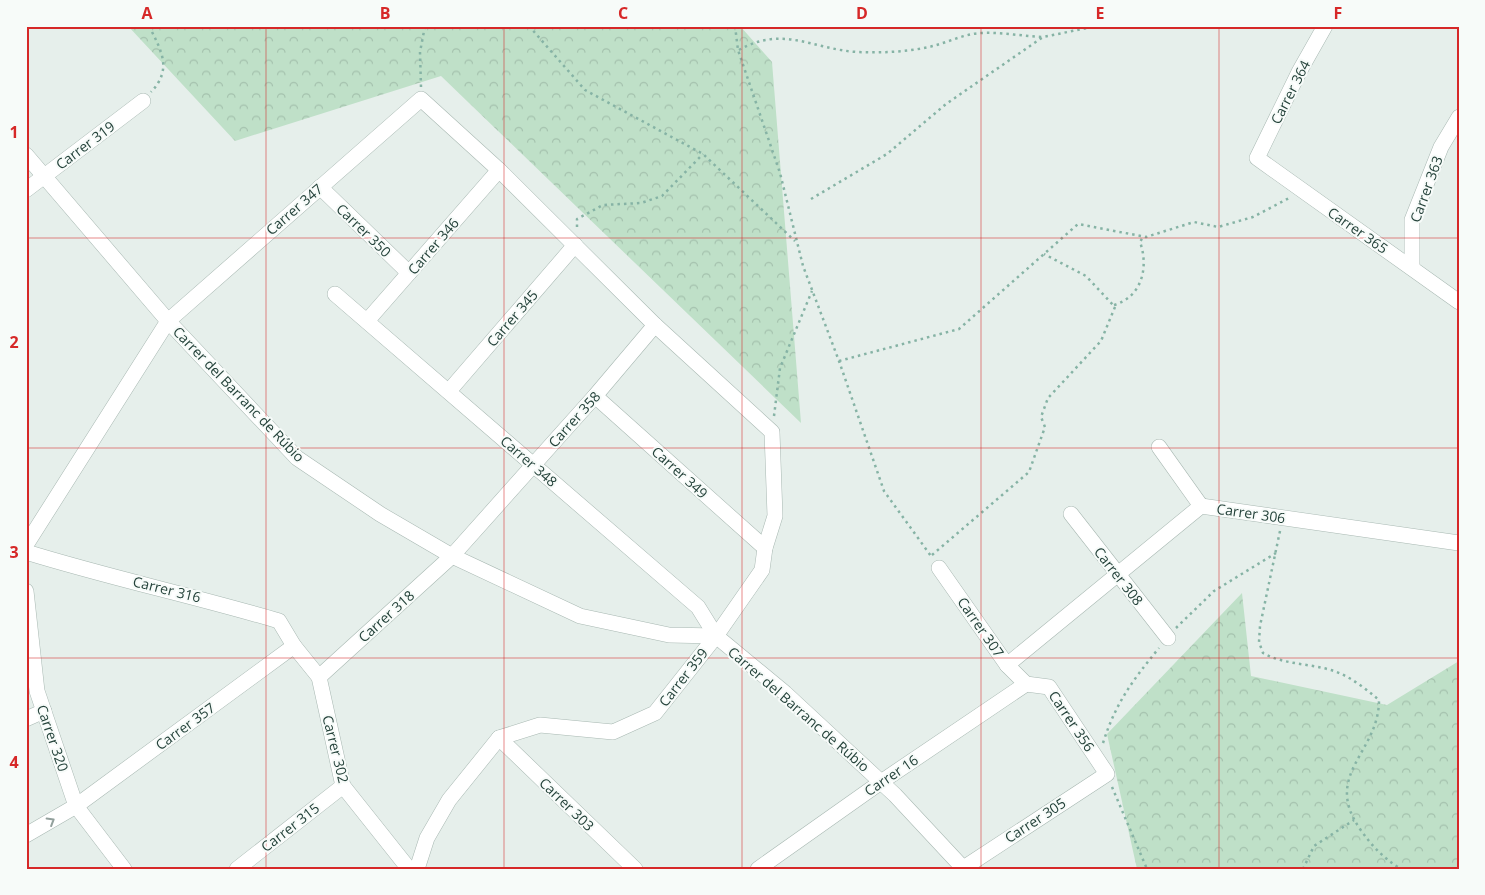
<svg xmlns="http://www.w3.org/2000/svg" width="1485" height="895" viewBox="0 0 1485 895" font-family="'Open Sans',sans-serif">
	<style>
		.forest { fill: url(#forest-crowns) }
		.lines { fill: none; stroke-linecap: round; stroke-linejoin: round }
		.minor-casing { stroke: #a8b8b2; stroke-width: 16 }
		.path { stroke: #86b3a5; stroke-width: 2.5; stroke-dasharray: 2.5 4; stroke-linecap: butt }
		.minor { stroke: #fff; stroke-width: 15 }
		.oneway { stroke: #92a09c }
		.grid { fill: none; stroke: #d62828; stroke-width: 1; stroke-opacity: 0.55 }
		.labels { text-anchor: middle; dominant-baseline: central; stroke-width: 4; stroke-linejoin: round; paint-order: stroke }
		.street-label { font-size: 14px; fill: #24423a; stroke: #f7fbf9 }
		.neatline { fill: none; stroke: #d62828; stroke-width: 2 }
		.grid-label { font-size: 16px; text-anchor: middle; font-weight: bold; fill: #d62828 }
	</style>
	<defs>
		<pattern id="forest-crowns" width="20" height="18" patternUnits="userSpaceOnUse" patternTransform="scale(1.25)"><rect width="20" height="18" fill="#bfe0c8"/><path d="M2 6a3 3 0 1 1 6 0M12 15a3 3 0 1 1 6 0" fill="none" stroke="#a4c1ad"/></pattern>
	</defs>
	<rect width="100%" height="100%" fill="#e6efeb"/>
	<g class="forest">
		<path d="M128,26H740L772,62L801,423L441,76L235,141Z"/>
		<path d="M1242,593L1251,676L1387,705L1459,661V869H1137L1107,734Z"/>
	</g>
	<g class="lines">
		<defs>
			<g id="minor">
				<path d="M1325,26L1299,72L1257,158L1459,302"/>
				<path d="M26,155L168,321L297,458L380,514L452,556L580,616L669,635L716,636L785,693L895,795L964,869"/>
				<path d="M320,187L409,273"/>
				<path d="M26,190L143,101"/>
				<path d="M1412,267V220L1441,147L1459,117"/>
				<path d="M335,294L698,607L716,636"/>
				<path d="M367,321L499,170"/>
				<path d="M449,391L575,245"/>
				<path d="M595,396L765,548"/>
				<path d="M1159,447L1201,506"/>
				<path d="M1071,514L1168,638"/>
				<path d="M26,545L168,321L421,99L499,170L655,325L772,432L775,516L765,548L762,570L716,636L655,713L613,732L540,725L499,738L449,800L427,838L417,869"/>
				<path d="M26,552C110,578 195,596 279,621L294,646L319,677L343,786L409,869"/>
				<path d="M939,568L1007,665L1026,684"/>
				<path d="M26,591L37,691L76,806L124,869"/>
				<path d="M1007,665L1201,506L1459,543"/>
				<path d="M319,677L452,556L595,396L655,325"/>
				<path d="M26,719L44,711"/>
				<path d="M499,738L635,869"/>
				<path d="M26,835L76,806L294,646"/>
				<path d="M237,869L343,786"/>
				<path d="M758,869L881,782L1026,684"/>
				<path d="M962,869L1107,774L1049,687L1026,684"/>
			</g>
		</defs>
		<use href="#minor" class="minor-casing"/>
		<g class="path">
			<path d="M149,26C161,50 173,69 151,92"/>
			<path d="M529,26L585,90L703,154L795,241"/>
			<path d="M735,26L738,50L780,173L803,266L839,361L884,491L931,556"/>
			<path d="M739,50C783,25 812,49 857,52C881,53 906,52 929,47C947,43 963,34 981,33C1001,32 1022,36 1042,37"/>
			<path d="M421,87L420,52L425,26"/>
			<path d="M811,199L887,154L946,104L1043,37L1097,26"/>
			<path d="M577,227V219L603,205L641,203L662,196L703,154"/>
			<path d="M1114,305C1142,297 1149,267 1140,242L1143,237"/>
			<path d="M839,361L959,329L1078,224L1146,237L1194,222L1218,227L1253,217L1291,197"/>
			<path d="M774,416L780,368L812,291"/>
			<path d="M1280,531L1260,626L1259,642L1263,653C1284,665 1310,663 1334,671C1351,677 1366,689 1379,700C1379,753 1322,774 1360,829C1372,846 1383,858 1401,869"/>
			<path d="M932,555L1029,472L1045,427L1041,417L1048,398L1101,341L1115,307L1086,276L1044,254"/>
			<path d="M1176,628L1214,591L1276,553"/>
			<path d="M1103,743C1116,702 1133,680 1159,648"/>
			<path d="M1112,787L1147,869"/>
			<path d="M1303,869L1314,846L1354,820"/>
		</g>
		<use href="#minor" class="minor"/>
	</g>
	<defs><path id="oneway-chevron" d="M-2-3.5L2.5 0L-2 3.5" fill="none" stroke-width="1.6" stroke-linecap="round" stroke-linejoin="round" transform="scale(1.25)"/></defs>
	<use class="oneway" href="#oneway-chevron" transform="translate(51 821) rotate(-31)"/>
	<path class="grid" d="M266,26V869M504,26V869M742,26V869M981,26V869M1219,26V869M26,238H1459M26,448H1459M26,658H1459"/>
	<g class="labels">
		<g class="street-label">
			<text transform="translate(1290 92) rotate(-63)">Carrer 364</text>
			<text transform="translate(85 145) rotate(-37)">Carrer 319</text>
			<text transform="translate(1426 189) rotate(-70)">Carrer 363</text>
			<text transform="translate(294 209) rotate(-41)">Carrer 347</text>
			<text transform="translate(364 230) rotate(44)">Carrer 350</text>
			<text transform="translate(1358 230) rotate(35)">Carrer 365</text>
			<text transform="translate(433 246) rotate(-49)">Carrer 346</text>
			<text transform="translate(512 318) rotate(-49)">Carrer 345</text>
			<text transform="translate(239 394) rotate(46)">Carrer del Barranc de Rúbio</text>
			<text transform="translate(574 419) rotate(-48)">Carrer 358</text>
			<text transform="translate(529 461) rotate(41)">Carrer 348</text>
			<text transform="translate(680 472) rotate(42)">Carrer 349</text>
			<text transform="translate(1251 513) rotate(8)">Carrer 306</text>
			<text transform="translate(1119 576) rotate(52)">Carrer 308</text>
			<text transform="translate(167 589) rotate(14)">Carrer 316</text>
			<text transform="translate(386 616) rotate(-42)">Carrer 318</text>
			<text transform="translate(981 627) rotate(55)">Carrer 307</text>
			<text transform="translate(683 677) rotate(-52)">Carrer 359</text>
			<text transform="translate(799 709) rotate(41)">Carrer del Barranc de Rúbio</text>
			<text transform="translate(1072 721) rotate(56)">Carrer 356</text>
			<text transform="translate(185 726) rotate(-36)">Carrer 357</text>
			<text transform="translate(53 738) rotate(71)">Carrer 320</text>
			<text transform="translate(336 749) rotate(76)">Carrer 302</text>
			<text transform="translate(891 775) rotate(-34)">Carrer 16</text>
			<text transform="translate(567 804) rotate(44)">Carrer 303</text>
			<text transform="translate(1035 820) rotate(-33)">Carrer 305</text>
			<text transform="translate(290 827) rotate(-38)">Carrer 315</text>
		</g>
	</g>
	<rect width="1485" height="895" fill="none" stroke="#f7fbf9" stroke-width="55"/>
	<rect x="28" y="28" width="1430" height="840" class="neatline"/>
	<g class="grid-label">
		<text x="147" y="19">A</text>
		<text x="385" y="19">B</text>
		<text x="623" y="19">C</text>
		<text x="862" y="19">D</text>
		<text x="1100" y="19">E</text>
		<text x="1338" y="19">F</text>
		<text x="14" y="138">1</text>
		<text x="14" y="348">2</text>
		<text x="14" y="558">3</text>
		<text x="14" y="768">4</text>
	</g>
</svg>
